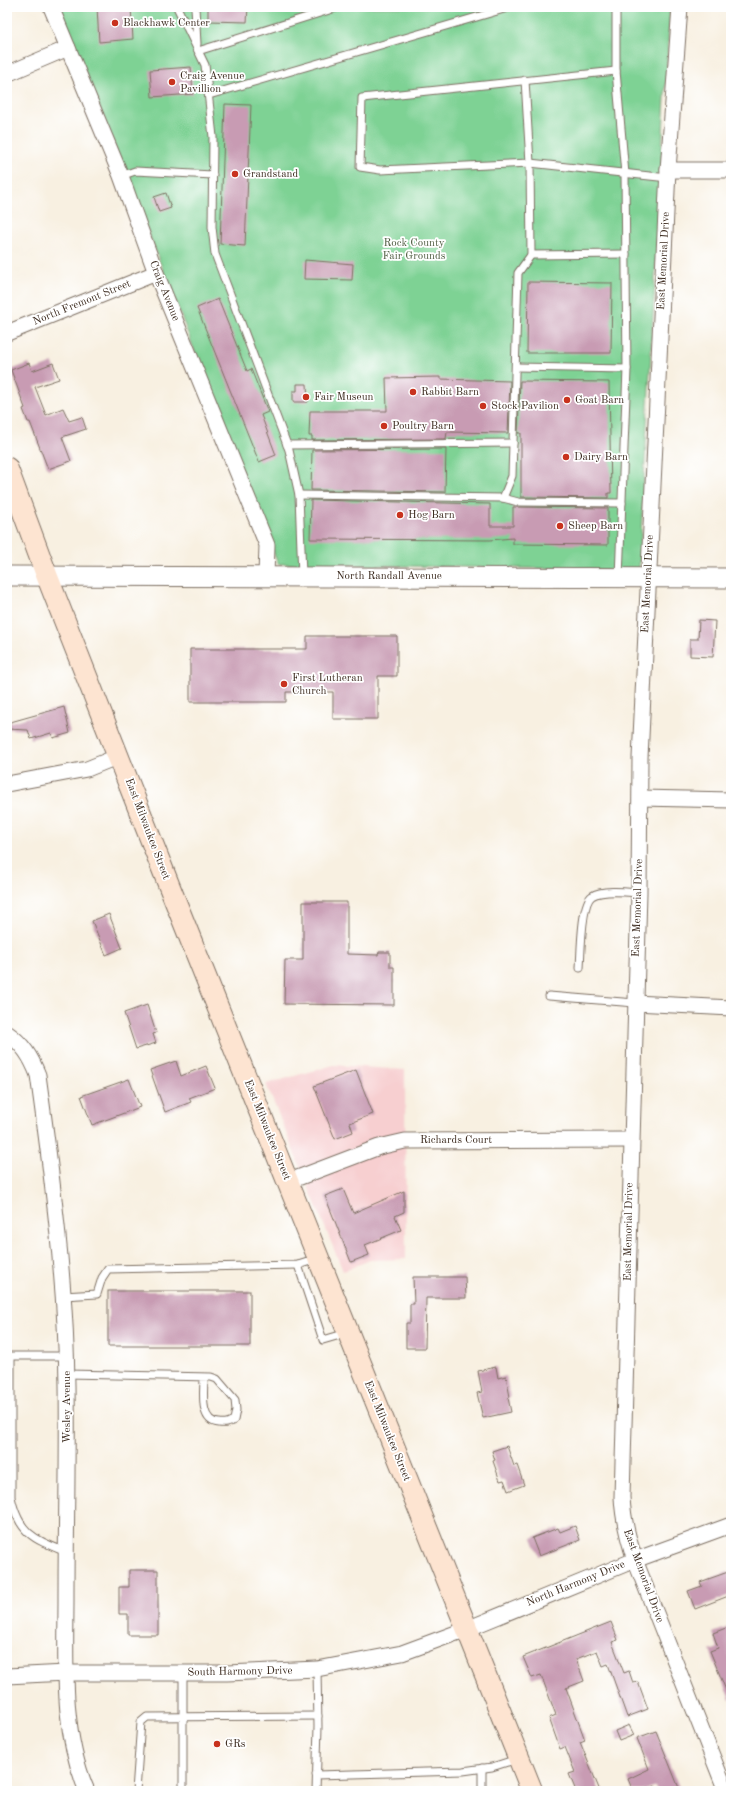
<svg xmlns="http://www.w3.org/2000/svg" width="738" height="1798" viewBox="0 0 738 1798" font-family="'Old Standard TT',serif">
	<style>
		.built { fill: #f7cfd0 }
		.green { fill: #7ed294; stroke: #5c7e59 }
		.building { fill: #c89bb3 }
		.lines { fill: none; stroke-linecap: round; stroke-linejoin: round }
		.service-casing { stroke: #7d6f62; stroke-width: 9 }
		.minor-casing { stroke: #7d6f62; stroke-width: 17 }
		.tertiary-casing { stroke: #7d6f62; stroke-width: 21 }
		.secondary-casing { stroke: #7d6f62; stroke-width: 23 }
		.service { stroke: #fff; stroke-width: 7 }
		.minor { stroke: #fff; stroke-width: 15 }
		.tertiary { stroke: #fff; stroke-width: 19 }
		.secondary { stroke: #fde4d1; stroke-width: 21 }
		.poi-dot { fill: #c8321e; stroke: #fff; stroke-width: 1.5 }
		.labels { text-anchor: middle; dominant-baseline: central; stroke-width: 3.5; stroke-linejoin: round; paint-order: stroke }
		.poi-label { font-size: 11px; fill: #3b2a1e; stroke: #fff; text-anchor: start }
		.park-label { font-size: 11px; fill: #4f5c41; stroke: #fff }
		.street-label { font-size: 11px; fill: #3b2a1e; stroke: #fff }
	</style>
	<rect width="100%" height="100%" fill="#fff"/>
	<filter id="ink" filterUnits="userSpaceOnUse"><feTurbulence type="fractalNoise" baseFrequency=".025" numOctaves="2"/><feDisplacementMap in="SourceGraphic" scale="8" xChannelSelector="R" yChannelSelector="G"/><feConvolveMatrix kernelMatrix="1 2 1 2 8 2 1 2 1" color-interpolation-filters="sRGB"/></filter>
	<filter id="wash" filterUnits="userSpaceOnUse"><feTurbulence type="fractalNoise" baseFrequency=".012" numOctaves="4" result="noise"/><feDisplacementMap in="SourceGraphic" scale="16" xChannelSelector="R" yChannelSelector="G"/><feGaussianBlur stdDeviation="0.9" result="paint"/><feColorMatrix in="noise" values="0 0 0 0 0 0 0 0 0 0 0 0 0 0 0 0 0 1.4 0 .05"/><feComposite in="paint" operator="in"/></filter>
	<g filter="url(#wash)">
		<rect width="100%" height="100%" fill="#f8f0e1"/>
		<path class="built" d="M334,1065L405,1070L406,1259L370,1260L343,1271L266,1084Z"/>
		<path class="green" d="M60,7H670L639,570L278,564Z"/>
		<g id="blocks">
			<g class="building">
				<path d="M97,7H131L133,39L99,42Z"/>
				<path d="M208,7H248L247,22L208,21Z"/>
				<path d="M191,67L193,94L152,97L150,70Z"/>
				<path d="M225,104L251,105L245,246L220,244Z"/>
				<path d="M166,193L171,208L159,212L154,197Z"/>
				<path d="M305,260L353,264L352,280L304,279Z"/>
				<path d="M528,282L612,283L611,353H527Z"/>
				<path d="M218,299L247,371L251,369L268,412L261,415L276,455L259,462L197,308Z"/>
				<path d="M29,363L32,371L53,363L59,379L35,387L46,415L63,408L69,421L82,417L86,429L62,437L71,461L48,469L30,422H28L23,409L25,408L11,370Z"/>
				<path d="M440,377V379L510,381L508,433L447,432L446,439L312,440V436H309L310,411H387L386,378Z"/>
				<path d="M520,381L609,382L611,493H608V498L521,497V433H518Z"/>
				<path d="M297,384H307L308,402H293V391H297Z"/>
				<path d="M446,449L445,492L311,490L312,450Z"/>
				<path d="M311,500L490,504V526H513V507L608,508V545L513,544V538L490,540L310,539Z"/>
				<path d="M699,620L715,621L713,657L690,656V639H698Z"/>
				<path d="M307,636H397V676H378V719H333V692H286V702H190V649H307Z"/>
				<path d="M64,707L70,733L53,738L51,733L31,739L28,730L7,729V723Z"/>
				<path d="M303,902H347V954L378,955L379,952H390V967H394V1005L284,1004L285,960H303Z"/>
				<path d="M109,914L122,948L106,955L92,921Z"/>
				<path d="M147,1005L156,1033L153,1034L156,1043L136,1049L124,1013Z"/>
				<path d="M176,1061L181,1076L206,1066L215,1088L189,1098L191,1102L165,1112L150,1070Z"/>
				<path d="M356,1070L373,1114L350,1123L353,1132L335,1139L314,1086Z"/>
				<path d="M129,1079L140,1107L92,1125L81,1096Z"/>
				<path d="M343,1189L353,1213L404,1191V1212L395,1216L401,1230L365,1245L369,1255L351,1262L325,1196Z"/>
				<path d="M413,1277H465L466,1298H426L425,1348H406V1323H410V1304H414Z"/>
				<rect x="108" y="1291" width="142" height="55"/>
				<path d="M496,1367L498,1378L506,1376L510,1397L508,1398L511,1412L483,1418L477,1393L482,1392L478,1371Z"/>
				<path d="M507,1446L514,1466L517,1465L524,1485L508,1491L504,1480L500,1481L493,1461L495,1460L492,1451Z"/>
				<path d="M575,1526L580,1540L539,1556L532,1538L558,1528L560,1532Z"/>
				<path d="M129,1570H158V1635H128V1614H119V1587H129Z"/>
				<path d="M728,1572L731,1580V1595L695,1609L688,1591L702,1586L700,1582Z"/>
				<path d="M611,1622L618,1640L612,1642L624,1673L629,1671L633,1683L638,1682L648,1709L627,1717L608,1664L603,1666L597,1651L576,1659L584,1681L566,1688L585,1740L580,1742L600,1791H576L569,1774L575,1772L565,1747L560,1749L549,1718L556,1715L541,1675L532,1678L523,1657Z"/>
				<path d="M731,1626V1700H730L710,1651L718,1648L713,1633Z"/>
				<path d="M629,1725L634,1735L619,1741L615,1731Z"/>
				<path d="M656,1731L679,1788L671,1791H657L655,1786L644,1791H633L628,1779L649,1769L637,1738Z"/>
			</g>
		</g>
	</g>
	<g filter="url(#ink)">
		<use href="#blocks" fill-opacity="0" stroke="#7d6f62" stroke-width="1"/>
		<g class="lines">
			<defs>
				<g id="service">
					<path d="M177,7L205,65L213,137L212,227L215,254L289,450L299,495L302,576"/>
					<path d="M195,7L197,44"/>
					<path d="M616,7V71L625,174L627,369L619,578"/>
					<path d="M198,51L339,7"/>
					<path d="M616,71L362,98L360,167L380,170L530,163L668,178"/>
					<path d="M209,95L511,7"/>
					<path d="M121,176L135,171L213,175"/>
					<path d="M531,255L626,254"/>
					<path d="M516,367L627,369"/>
					<path d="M287,445L513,443"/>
					<path d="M299,495L503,498L518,502L622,503"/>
					<path d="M503,498L512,476L518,273L531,255L530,163L525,80"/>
					<path d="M580,968C581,954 581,903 592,896C602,889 627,892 639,893"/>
					<path d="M549,996L635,1003"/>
					<path d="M298,1265L323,1340L347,1333"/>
					<path d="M63,1296L97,1294L102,1278L108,1269L298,1265L317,1259"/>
					<path d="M66,1356H11V1497C19,1534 34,1539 66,1552"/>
					<path d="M67,1374L211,1377L217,1379L235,1400L236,1410L234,1420C228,1423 226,1424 219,1423C199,1422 204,1392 204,1377"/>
					<path d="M482,1768V1791"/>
					<path d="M316,1775L463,1771L492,1767L517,1759"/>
					<path d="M136,1791L141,1722L147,1717L318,1716"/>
					<path d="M183,1791V1673"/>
					<path d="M316,1791L318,1727L317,1669"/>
				</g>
				<g id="minor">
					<path d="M51,7L121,176L156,273L267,545L266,576"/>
					<path d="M680,7L668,170L640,758L639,893L622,1497C623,1519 628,1539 635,1560L726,1791"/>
					<path d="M7,74L68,48"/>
					<path d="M668,170H731"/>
					<path d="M7,333L156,273"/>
					<path d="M7,784L87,769L119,756"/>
					<path d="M641,798L731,800"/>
					<path d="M635,1003L731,1008"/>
					<path d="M7,1033C23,1044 31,1057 38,1075C52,1176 66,1283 67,1385C68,1456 66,1527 66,1598C66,1663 61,1731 87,1791"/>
					<path d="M287,1182L379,1147L405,1141L631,1140"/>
					<path d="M7,1676L66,1673H227L317,1669L402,1653L467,1629L635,1560L731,1525"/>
				</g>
				<path id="tertiary" d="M7,576L731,578"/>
				<path id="secondary" d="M7,468L47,576L170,888L532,1791"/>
			</defs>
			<use href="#service" class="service-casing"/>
			<use href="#minor" class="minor-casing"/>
			<use href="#tertiary" class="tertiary-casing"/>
			<use href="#secondary" class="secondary-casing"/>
			<use href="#service" class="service"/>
			<use href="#minor" class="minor"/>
			<use href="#tertiary" class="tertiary"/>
			<use href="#secondary" class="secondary"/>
		</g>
	</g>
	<g class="poi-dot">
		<circle cx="115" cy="23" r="4"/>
		<circle cx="172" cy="82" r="4"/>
		<circle cx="235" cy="174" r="4"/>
		<circle cx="413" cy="392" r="4"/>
		<circle cx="306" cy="397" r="4"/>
		<circle cx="567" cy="400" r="4"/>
		<circle cx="483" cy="406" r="4"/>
		<circle cx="384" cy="426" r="4"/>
		<circle cx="566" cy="457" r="4"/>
		<circle cx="400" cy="515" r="4"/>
		<circle cx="560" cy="526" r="4"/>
		<circle cx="284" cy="684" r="4"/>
		<circle cx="217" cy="1744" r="4"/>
	</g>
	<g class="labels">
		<g class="poi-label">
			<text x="123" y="23">Blackhawk Center</text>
			<text x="180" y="76">Craig Avenue<tspan x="180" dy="13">Pavillion</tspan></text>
			<text x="243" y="174">Grandstand</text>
			<text x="421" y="392">Rabbit Barn</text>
			<text x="314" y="397">Fair Museun</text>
			<text x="575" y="400">Goat Barn</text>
			<text x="491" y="406">Stock Pavilion</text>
			<text x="392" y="426">Poultry Barn</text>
			<text x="574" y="457">Dairy Barn</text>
			<text x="408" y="515">Hog Barn</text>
			<text x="568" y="526">Sheep Barn</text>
			<text x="292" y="678">First Lutheran<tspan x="292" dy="13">Church</tspan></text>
			<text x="225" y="1744">GRs</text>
		</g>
		<g class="park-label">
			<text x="414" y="243">Rock County<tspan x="414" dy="13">Fair Grounds</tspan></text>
		</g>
		<g class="street-label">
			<text transform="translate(664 261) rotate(-87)">East Memorial Drive</text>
			<text transform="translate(164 291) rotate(68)">Craig Avenue</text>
			<text transform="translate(82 303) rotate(-22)">North Fremont Street</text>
			<text x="389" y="576">North Randall Avenue</text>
			<text transform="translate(648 584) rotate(-87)">East Memorial Drive</text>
			<text transform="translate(147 829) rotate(69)">East Milwaukee Street</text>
			<text transform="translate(638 908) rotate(-88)">East Memorial Drive</text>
			<text transform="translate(267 1130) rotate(68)">East Milwaukee Street</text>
			<text x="456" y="1140">Richards Court</text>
			<text transform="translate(629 1232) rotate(-89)">East Memorial Drive</text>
			<text transform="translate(67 1407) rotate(-90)">Wesley Avenue</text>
			<text transform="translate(387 1431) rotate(68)">East Milwaukee Street</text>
			<text transform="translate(643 1576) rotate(70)">East Memorial Drive</text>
			<text transform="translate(576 1584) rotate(-22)">North Harmony Drive</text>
			<text transform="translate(240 1672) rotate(-1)">South Harmony Drive</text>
		</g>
	</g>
	<rect width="738" height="1798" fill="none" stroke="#fff" stroke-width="24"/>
</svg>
